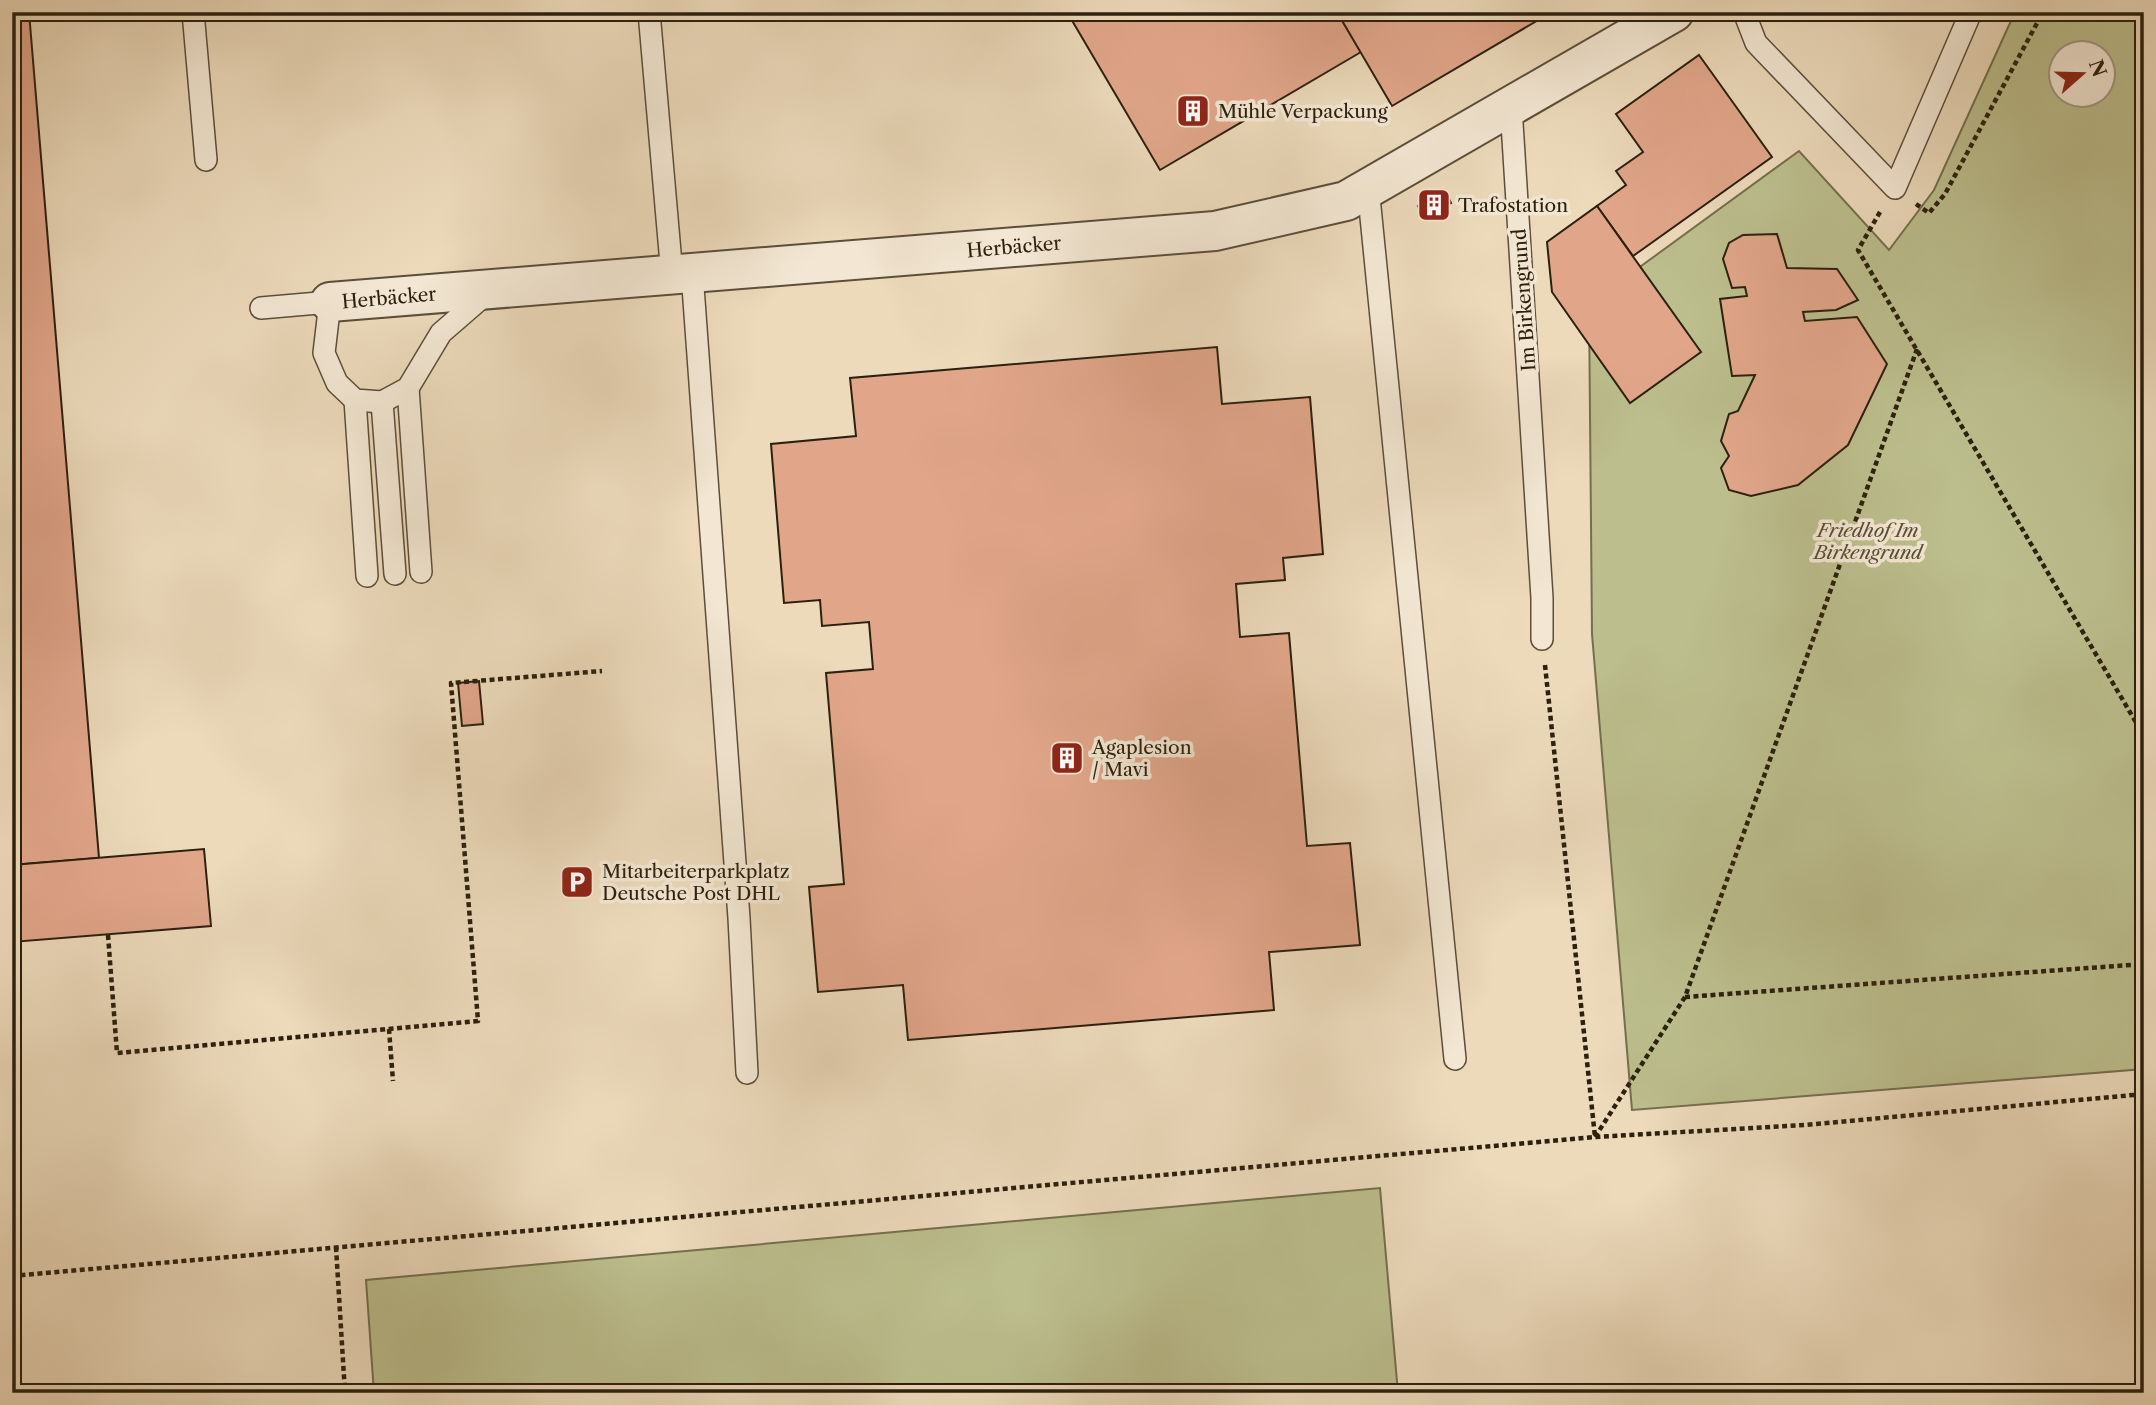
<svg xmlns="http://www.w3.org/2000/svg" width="2156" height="1405" viewBox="0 0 2156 1405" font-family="'Libre Caslon Text',serif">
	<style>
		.green { fill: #bcbe8d; stroke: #746f4e; stroke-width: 2; fill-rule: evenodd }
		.building { fill: #e1a68a; stroke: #2c200e; stroke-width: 2 }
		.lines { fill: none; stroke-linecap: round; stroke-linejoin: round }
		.lane-casing { stroke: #5c4e39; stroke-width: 24 }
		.street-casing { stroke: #5c4e39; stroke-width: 42 }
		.path { stroke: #2c200e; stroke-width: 4.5; stroke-dasharray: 5 3.5; stroke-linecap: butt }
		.lane { stroke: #f3e7d3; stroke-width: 21 }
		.street { stroke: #f3e7d3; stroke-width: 38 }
		.labels { text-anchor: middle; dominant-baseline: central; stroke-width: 7; stroke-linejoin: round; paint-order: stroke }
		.poi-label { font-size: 19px; fill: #2c200e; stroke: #f3e7d3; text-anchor: start }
		.street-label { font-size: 19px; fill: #2c200e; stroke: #f3e7d3 }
		.park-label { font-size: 19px; font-style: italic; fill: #574f34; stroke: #f3e7d3 }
	</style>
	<rect width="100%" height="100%" fill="#ecdabb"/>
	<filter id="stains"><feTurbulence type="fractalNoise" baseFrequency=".00286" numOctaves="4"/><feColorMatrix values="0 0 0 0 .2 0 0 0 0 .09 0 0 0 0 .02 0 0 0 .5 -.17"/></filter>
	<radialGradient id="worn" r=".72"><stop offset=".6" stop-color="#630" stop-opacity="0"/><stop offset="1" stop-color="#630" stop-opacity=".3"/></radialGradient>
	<g class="green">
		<path d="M2015,12H2144V1069L1632,1110L1592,634L1589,304L1799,151L1889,250L1934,190ZM2062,52H2104V94H2062Z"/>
		<path d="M1380,1188L1398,1393H374L366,1280Z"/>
	</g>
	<g class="building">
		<path d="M12,12H29L99,858L12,865Z"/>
		<path d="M1067,12H1337L1361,52L1160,170Z"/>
		<path d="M1337,12H1552L1392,106Z"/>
		<path d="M1699,55L1772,157L1633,256L1597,206L1626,185L1616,171L1643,152L1616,114Z"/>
		<path d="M1446,192L1451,203L1423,217L1418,206Z"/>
		<path d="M1597,206L1701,352L1630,403L1552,292L1547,242Z"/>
		<path d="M1777,234L1787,268L1837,269L1858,300L1836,310L1803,312L1805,321L1857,317L1887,364L1848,445L1798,485L1751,496L1729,490L1721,468L1729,456L1721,441L1729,414L1738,411L1755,375L1732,376L1720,299L1747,296L1745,287L1732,288L1723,259L1729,243L1743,235Z"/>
		<path d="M1217,347L1222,404L1310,397L1323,554L1283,558L1285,580L1236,584L1240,637L1289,633L1307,846L1350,843L1360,945L1269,952L1274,1010L908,1040L903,985L818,992L809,887L844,884L826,673L873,669L869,622L822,626L820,600L784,603L771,444L856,436L850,378Z"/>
		<path d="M479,681L483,724L462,726L458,683Z"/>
		<path d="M204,849L211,926L12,942V865Z"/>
	</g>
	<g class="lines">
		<defs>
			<g id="lane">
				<path d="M193,12L206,160"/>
				<path d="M649,12L672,275"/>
				<path d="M1744,12L1756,43L1895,188L1971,12"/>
				<path d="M1511,107L1542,598V639"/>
				<path d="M1368,187L1455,1059"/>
				<path d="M692,273L739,918L747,1073"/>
				<path d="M261,308L330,302L324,353L337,383L355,400L382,402L408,388L441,333L486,294"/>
				<path d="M408,388L421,572"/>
				<path d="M355,400L367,576"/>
				<path d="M382,402L395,574"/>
			</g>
			<path id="street" d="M330,302L1215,231L1346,201L1674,12"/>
		</defs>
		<use href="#lane" class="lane-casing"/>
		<use href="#street" class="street-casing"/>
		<g class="path">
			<path d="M1916,204L1929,213L1945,194L2043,12"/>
			<path d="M1880,212L1858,250L2144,736"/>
			<path d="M1545,665L1595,1137"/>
			<path d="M108,935L117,1053L478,1021L451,683L602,671"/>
			<path d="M1685,997L2144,964"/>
			<path d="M389,1029L393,1081"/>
			<path d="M1595,1137L1685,997L1917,349"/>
			<path d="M336,1247L345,1393"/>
			<path d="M12,1276L1595,1137L1805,1125L2144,1094"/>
		</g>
		<use href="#lane" class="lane"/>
		<use href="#street" class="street"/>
	</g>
	<defs>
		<symbol id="building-square" viewBox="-11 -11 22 22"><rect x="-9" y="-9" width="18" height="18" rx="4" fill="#8f2418" stroke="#f3e7d3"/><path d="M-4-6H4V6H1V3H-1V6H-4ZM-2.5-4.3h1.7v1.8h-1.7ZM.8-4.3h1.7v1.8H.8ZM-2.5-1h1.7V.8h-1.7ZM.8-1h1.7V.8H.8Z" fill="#fff"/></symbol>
		<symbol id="parking-square" viewBox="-11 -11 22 22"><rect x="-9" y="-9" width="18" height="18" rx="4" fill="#8f2418" stroke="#f3e7d3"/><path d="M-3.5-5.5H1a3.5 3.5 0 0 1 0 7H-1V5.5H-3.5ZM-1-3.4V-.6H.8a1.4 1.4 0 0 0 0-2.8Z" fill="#fff"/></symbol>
	</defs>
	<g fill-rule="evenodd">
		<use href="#building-square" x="1174" y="92" width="38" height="38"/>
		<use href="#building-square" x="1415" y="186" width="38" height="38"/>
		<use href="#building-square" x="1048" y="739" width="38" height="38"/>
		<use href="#parking-square" x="558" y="863" width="38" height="38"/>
	</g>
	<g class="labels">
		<g class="poi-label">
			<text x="1218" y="111">Mühle Verpackung</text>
			<text x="1458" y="205">Trafostation</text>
			<text x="1092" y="747">Agaplesion<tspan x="1092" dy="22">/ Mavi</tspan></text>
			<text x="602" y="871">Mitarbeiterparkplatz<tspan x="602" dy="22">Deutsche Post DHL</tspan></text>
		</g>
		<g class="street-label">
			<text transform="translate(1014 247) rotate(-5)">Herbäcker</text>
			<text transform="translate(389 298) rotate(-5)">Herbäcker</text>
			<text transform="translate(1524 300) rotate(-94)">Im Birkengrund</text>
		</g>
		<g class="park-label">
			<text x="1868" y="530">Friedhof Im<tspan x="1868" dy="22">Birkengrund</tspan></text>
		</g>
	</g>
	<rect width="2156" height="1405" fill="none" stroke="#ecdabb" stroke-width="42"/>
	<rect x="14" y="14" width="2128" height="1377" fill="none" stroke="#2c200e" stroke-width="3.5"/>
	<rect x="21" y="21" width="2114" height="1363" fill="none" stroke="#2c200e" stroke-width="2"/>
	<g transform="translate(2082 74) rotate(70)"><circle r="33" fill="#f3e7d3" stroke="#a39784" stroke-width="2"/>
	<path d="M0-5L12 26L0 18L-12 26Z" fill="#8f2418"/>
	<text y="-10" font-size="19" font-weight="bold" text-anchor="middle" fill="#2c200e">N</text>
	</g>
	<rect width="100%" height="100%" filter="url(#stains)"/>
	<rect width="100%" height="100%" fill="url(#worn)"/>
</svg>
